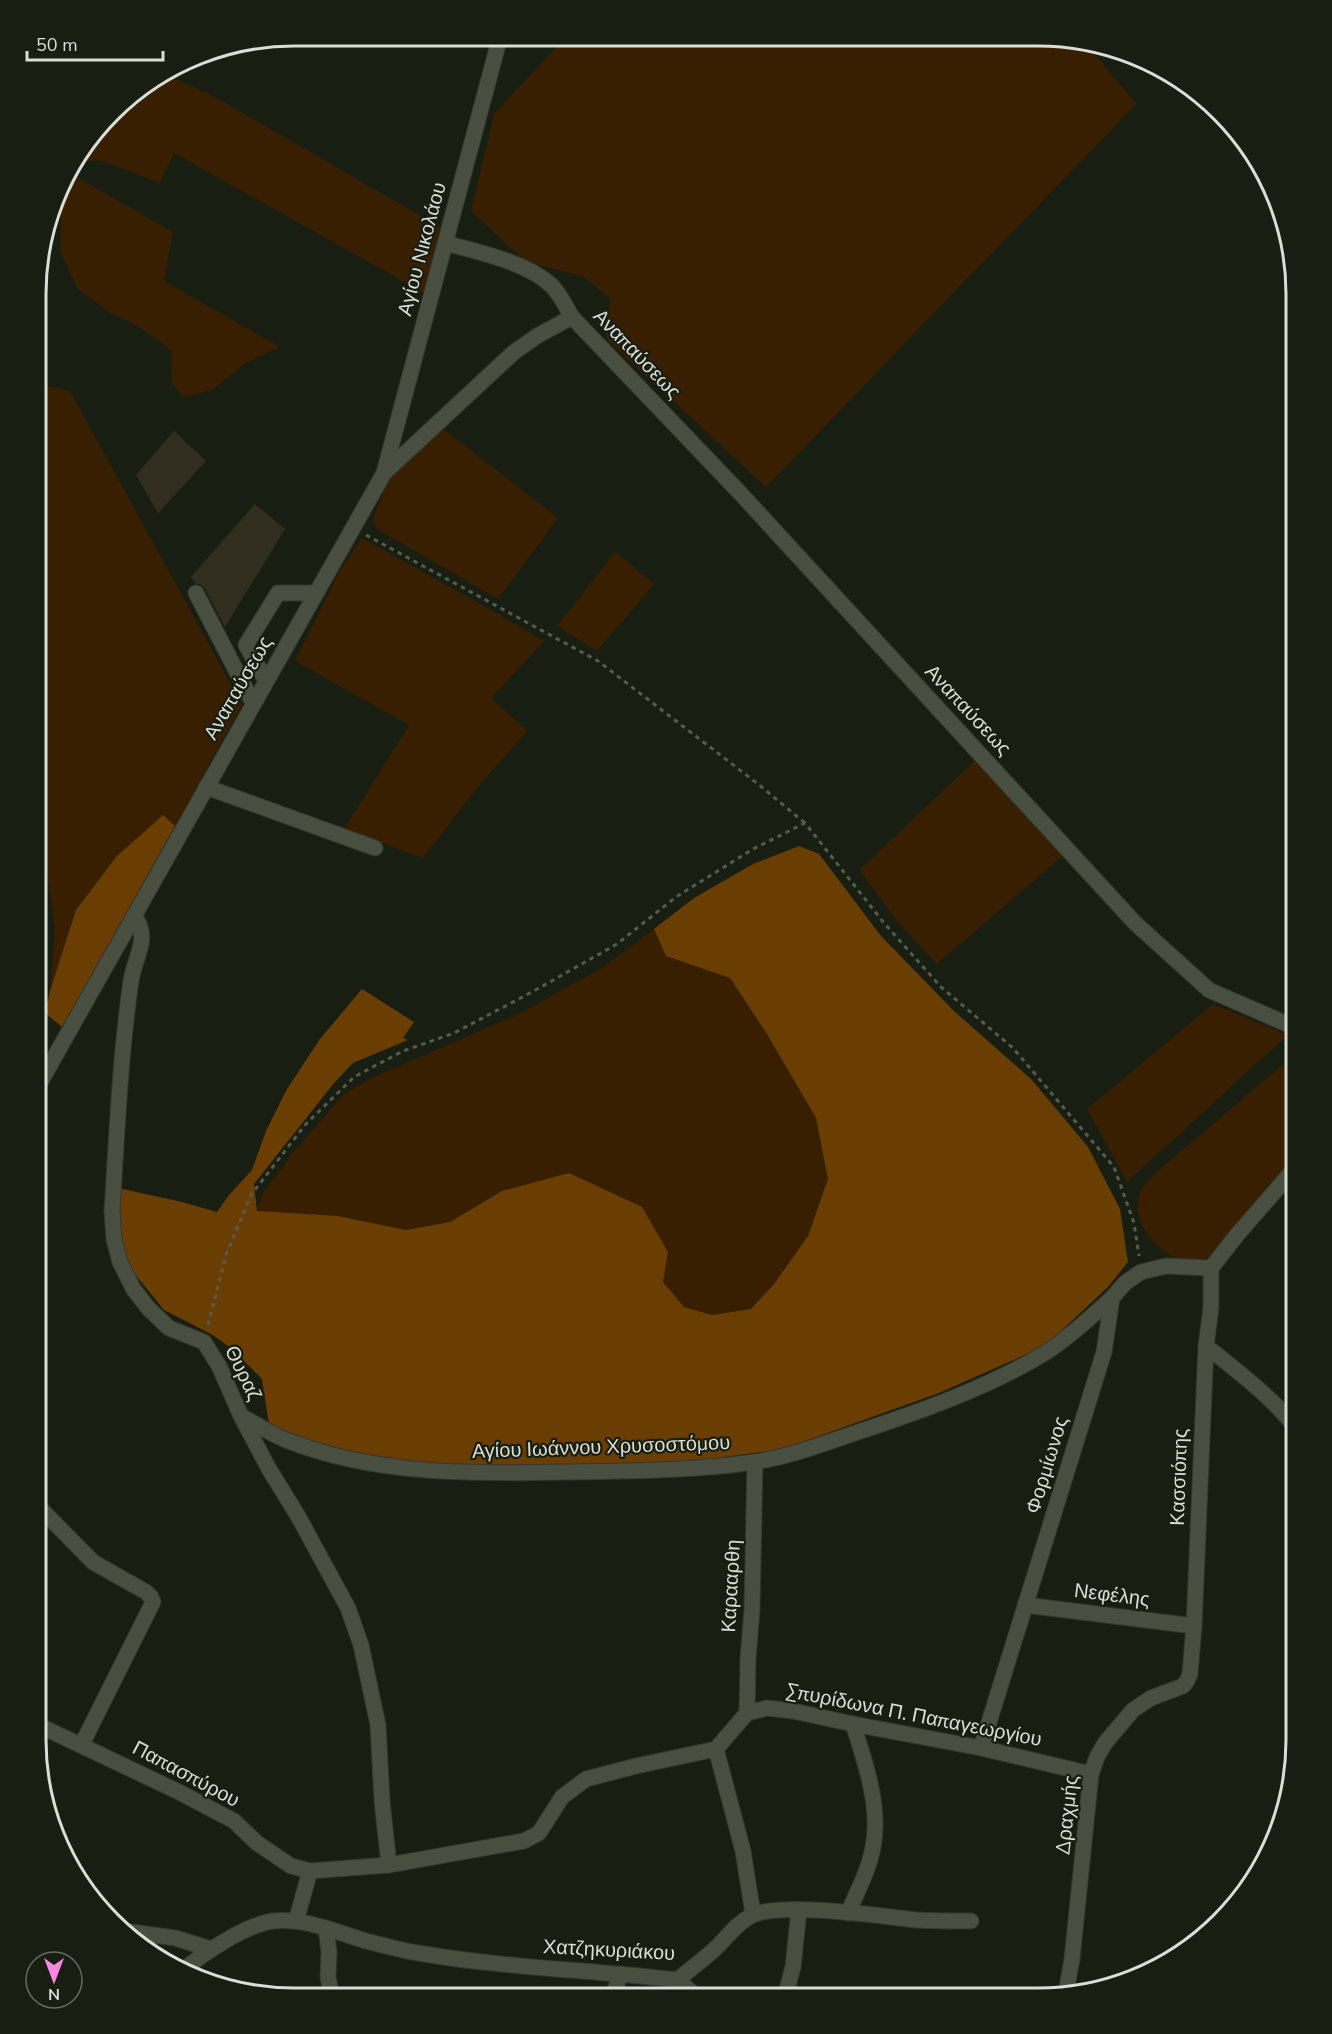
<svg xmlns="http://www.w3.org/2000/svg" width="1332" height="2034" viewBox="0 0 1332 2034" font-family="'Nunito Sans',sans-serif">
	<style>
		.green { fill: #381f02 }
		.forest { fill: #6a3e03 }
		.building { fill: #322e1f }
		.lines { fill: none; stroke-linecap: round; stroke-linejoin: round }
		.minor-casing { stroke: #333730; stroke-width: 17 }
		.path { stroke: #555b4f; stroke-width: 3; stroke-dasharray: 4.5 4.5; stroke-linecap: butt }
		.minor { stroke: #494f40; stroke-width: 15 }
		.labels { text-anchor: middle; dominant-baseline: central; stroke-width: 4.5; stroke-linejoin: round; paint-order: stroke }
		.street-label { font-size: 20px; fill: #daded5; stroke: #181e11 }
		.rim { fill: none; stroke: #daded5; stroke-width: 3 }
	</style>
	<rect width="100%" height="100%" fill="#181e11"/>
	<g class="green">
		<path d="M566,37L1072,38L1085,42L1136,104L766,487L606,339L610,298L582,276L526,262L471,211L494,114Z"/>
		<path d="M167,75L215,97L440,227L424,293L174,153L160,183L102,161L75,160L124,100Z"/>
		<path d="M68,172L173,232L164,281L280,347L247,362L212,390L183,397L172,383L171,350L138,326L109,312L77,288L60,250L61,221L58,203Z"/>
		<path d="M38,384L70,391L242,705L175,826L163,815L116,857L76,910L50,991L55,930L46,863L37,840Z"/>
		<path d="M441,427L558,518L498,599L377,529L373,518L388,481Z"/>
		<path d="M362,538L491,610L544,641L491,698L527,731L472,794L423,858L344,829L409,725L295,661L339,572Z"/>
		<path d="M615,552L654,584L597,651L557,626Z"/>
		<path d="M979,757L1066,853L937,964L897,921L859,870Z"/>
		<path d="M654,929L666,956L730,978L767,1034L816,1118L829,1179L808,1236L774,1284L751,1309L712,1315L684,1307L663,1282L668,1252L502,1191L450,1222L406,1230L338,1216L257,1212L262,1195L291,1155L345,1093L374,1077L519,1014L602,968Z"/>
		<path d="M1213,1004L1288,1035L1127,1182L1087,1109Z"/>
		<path d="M1296,1053V1159L1217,1250C1213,1253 1207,1259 1202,1260C1166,1270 1122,1219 1143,1187C1151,1175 1178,1154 1191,1143C1226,1113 1261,1083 1296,1053Z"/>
	</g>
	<g class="forest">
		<path d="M163,815L175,826L62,1027L45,1013L50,991L76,910L116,857Z"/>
		<path d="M799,846L819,854L881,936L954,1011L1031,1079L1088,1147L1120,1209L1128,1262L1108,1287L1045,1346L939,1393L783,1449L696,1461L471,1467L360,1456L288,1434L269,1425L262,1379L231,1348L211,1334L164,1310L130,1268L120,1233L118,1188L182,1202L217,1212L229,1195L252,1170L266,1131L287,1089L320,1039L362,989L414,1022L403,1038L408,1040L353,1063L334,1083L254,1184L257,1211L338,1216L406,1230L450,1222L502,1191L569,1173L642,1207L668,1252L663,1282L684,1307L712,1315L751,1309L774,1284L808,1236L828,1179L816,1118L767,1034L730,978L666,956L654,929L694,898L753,864Z"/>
	</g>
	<g class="building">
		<path d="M174,431L206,461L158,513L136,475Z"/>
		<path d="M255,504L285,529L225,627L205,589L201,585L195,583L191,577Z"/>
	</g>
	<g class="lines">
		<defs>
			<g id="minor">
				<path d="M445,243C478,252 527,262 552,286C560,294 566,307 572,317"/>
				<path d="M384,473L500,37"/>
				<path d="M196,593L253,703"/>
				<path d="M266,681L246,645L278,593H316"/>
				<path d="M206,787L375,848"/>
				<path d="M134,915C151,939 135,955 131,981C120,1057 117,1134 112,1211L114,1239L120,1262L134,1290L149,1309L169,1328L204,1342L219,1366L241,1416L269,1469L298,1516L348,1608L361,1645L378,1725L382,1801L389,1865"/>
				<path d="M37,1088L384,473L513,353L537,336L572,317L741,494L1135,923L1209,990L1296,1028"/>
				<path d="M1211,1268L1237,1235L1296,1167"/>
				<path d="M1206,1346C1237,1371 1271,1396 1296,1428"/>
				<path d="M241,1416C256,1424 271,1434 286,1440C374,1475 472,1474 565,1472C628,1471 692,1471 754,1462C788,1457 820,1445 852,1434C916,1413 991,1387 1048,1351C1071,1336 1091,1317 1112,1298"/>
				<path d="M36,1504L93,1562L146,1592L151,1597L153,1602L82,1744"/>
				<path d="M1025,1605L1194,1626"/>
				<path d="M747,1713L748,1658L752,1610L755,1462"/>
				<path d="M36,1724L179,1792L234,1821L257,1843L291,1866L310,1871L389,1865L524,1841L539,1833L562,1797L586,1779L636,1766L716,1749L747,1713L767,1708L793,1711L853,1724L981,1748L1091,1774"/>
				<path d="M981,1748L1104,1352L1112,1298L1125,1283L1141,1272L1166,1266L1211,1268"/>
				<path d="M716,1749L743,1851L753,1914"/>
				<path d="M848,1913C857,1892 869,1870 873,1847C881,1807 865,1762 853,1724"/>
				<path d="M296,1921L310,1871"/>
				<path d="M326,1928L329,1952L328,1978L332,1996"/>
				<path d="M124,1931L175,1938L211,1949"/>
				<path d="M182,1971C204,1953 245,1925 273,1921C306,1918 336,1932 366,1941C385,1946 404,1951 424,1954C508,1968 593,1970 677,1980C691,1969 704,1959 717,1947C727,1937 737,1923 751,1916C778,1901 882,1916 916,1920C935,1921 953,1921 971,1921"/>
				<path d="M677,1980L698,1997"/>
				<path d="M1066,1992L1072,1959L1091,1774L1097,1757L1105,1743L1133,1710L1151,1698L1183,1686L1187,1681L1190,1674L1194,1626L1206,1346L1211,1308V1268"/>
				<path d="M612,1997L621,1974"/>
				<path d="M785,1997L793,1967L799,1910"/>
			</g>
		</defs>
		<use href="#minor" class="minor-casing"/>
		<g class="path">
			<path d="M366,535L598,661L758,784L805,823"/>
			<path d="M208,1325L226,1255L251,1195L305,1125L354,1077L403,1051L454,1033L532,992L617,944L676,897L753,849L805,823L884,923L941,987L1013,1048L1114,1167L1134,1223L1139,1256"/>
		</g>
		<use href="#minor" class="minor"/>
	</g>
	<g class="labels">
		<g class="street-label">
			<text transform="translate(422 249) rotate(-75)">Αγίου Νικολάου</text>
			<text transform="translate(637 354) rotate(46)">Αναπαύσεως</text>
			<text transform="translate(238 688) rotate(-60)">Αναπαύσεως</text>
			<text transform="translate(968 710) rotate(47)">Αναπαύσεως</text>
			<text transform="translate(243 1373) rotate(64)">Θυραζ</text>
			<text transform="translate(601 1447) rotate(-2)">Αγίου Ιωάννου Χρυσοστόμου</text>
			<text transform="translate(1047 1465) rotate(-73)">Φορμίωνος</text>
			<text transform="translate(1179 1477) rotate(-88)">Κασσιόπης</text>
			<text transform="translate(731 1586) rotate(-87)">Καρααρθη</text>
			<text transform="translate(1112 1595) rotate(7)">Νεφέλης</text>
			<text transform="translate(914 1715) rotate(11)">Σπυρίδωνα Π. Παπαγεωργίου</text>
			<text transform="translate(186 1774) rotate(28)">Παπασπύρου</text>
			<text transform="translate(1067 1815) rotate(-84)">Δραχμής</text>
			<text transform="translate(609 1950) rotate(3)">Χατζηκυριάκου</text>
		</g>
	</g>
	<path d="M0 0H1332V2034H0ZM294 46H1038A248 248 0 0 1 1286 294V1740A248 248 0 0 1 1038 1988H294A248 248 0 0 1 46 1740V294A248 248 0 0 1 294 46Z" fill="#181e11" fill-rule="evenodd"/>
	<path class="rim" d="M294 46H1038A248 248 0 0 1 1286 294V1740A248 248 0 0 1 1038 1988H294A248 248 0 0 1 46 1740V294A248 248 0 0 1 294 46Z"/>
	<g transform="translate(54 1980) rotate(180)"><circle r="28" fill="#181e11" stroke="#666b5f" stroke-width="1.5"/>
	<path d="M0-4.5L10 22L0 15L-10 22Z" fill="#fb87e5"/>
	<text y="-9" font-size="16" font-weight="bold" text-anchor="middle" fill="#daded5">N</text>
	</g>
	<path d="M27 51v9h136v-9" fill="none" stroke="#daded5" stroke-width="3"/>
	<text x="36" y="51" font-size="18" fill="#daded5" stroke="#181e11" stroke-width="4.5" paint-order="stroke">50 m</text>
</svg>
